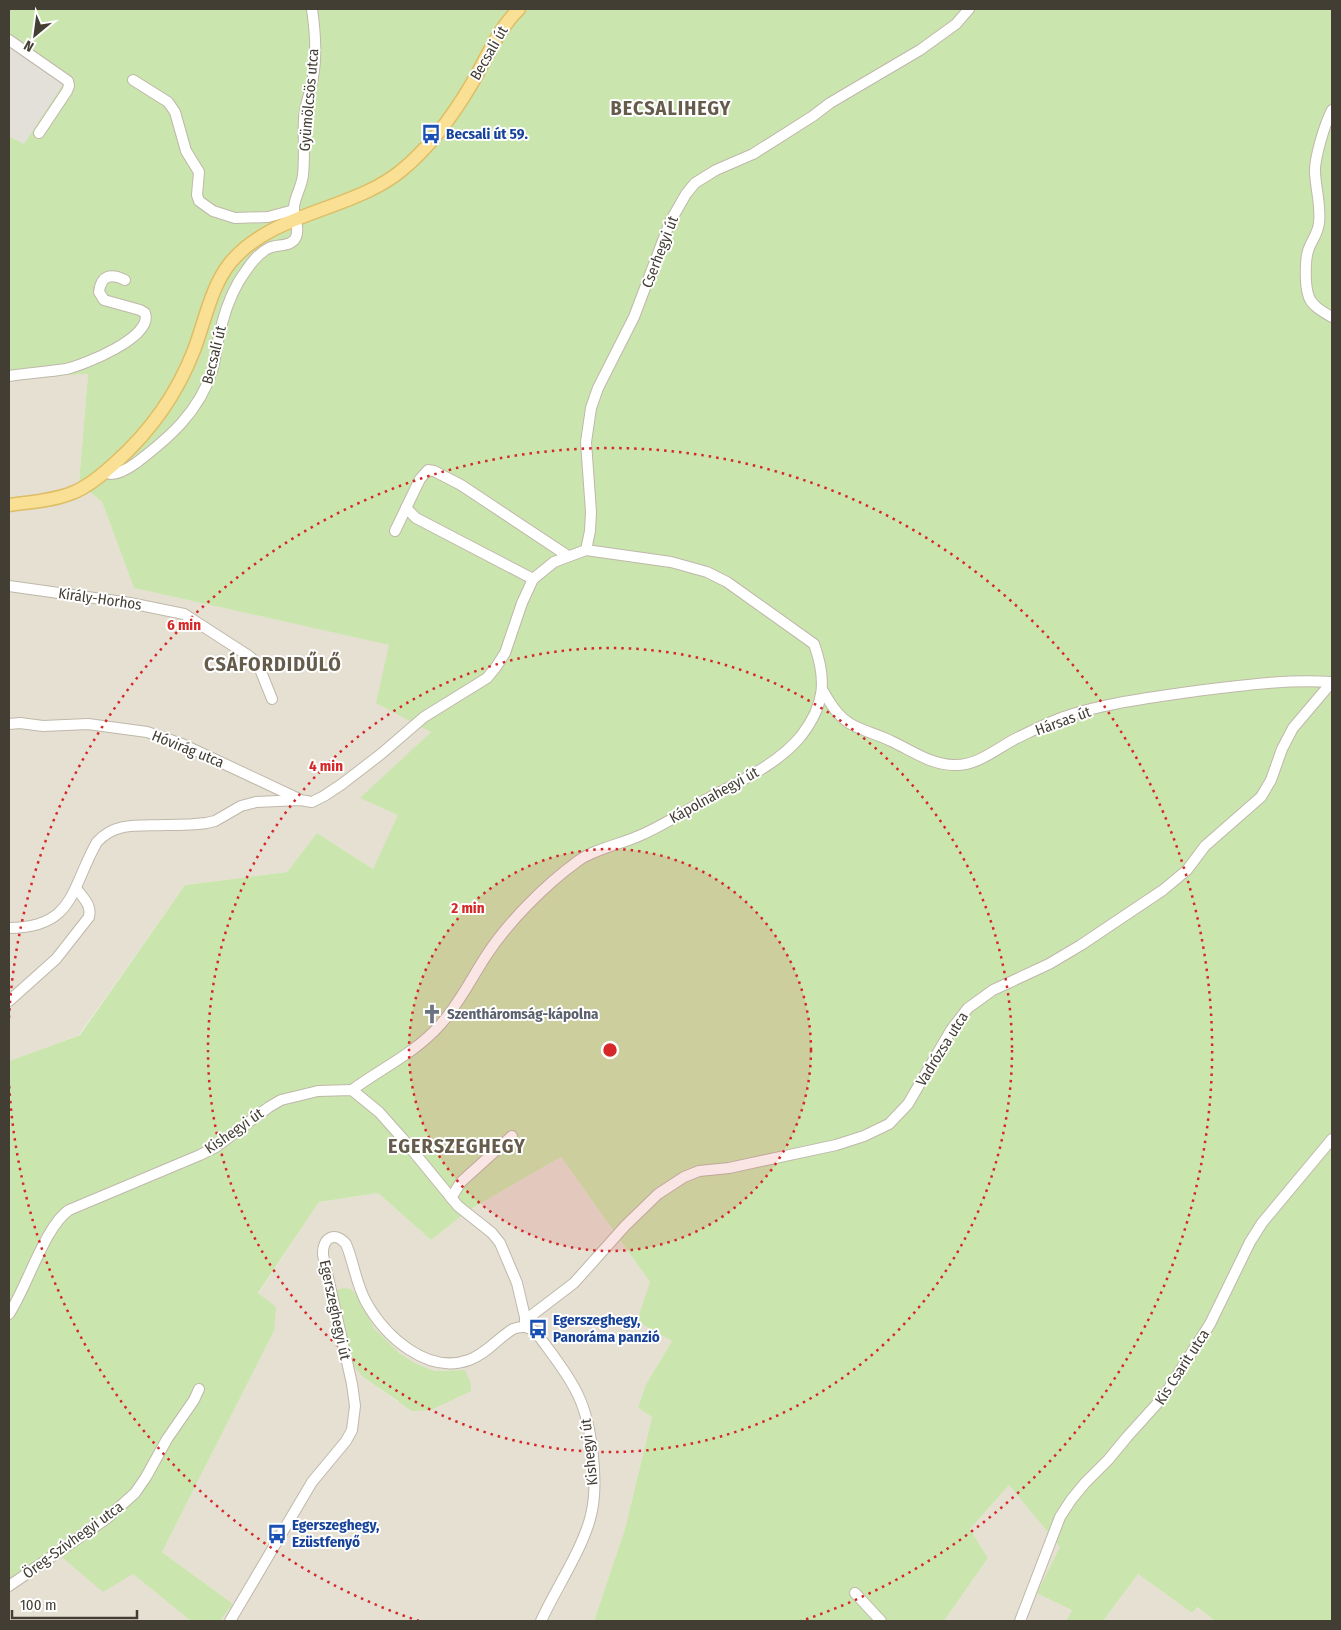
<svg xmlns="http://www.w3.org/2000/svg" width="1341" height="1630" viewBox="0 0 1341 1630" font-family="'Fira Sans Condensed',sans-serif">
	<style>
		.residential { fill: #e5e0d2; fill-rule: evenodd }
		.industrial { fill: #e3dfd9 }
		.green { fill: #cbe5ae }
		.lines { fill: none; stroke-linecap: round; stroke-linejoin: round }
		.minor-casing { stroke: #bfb8aa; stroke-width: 12 }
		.major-casing { stroke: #debd65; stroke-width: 15 }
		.minor { stroke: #fff; stroke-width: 10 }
		.major { stroke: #fae094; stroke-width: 12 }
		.ring { fill: none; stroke: #d62828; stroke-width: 2.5; stroke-dasharray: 2.5 5 }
		.labels { text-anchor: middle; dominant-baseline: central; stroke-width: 4; stroke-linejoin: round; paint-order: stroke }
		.street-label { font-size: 15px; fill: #433e34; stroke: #fff }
		.transit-label { font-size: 15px; font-weight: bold; fill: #164399; stroke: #fff; text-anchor: start }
		.worship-label { font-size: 15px; font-weight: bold; fill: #5b616d; stroke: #fff; text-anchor: start }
		.district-label { font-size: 20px; font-weight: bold; letter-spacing: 1px; fill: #665c4c; stroke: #fff }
		.centre { fill: #d62828; stroke: #fff; stroke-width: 2.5 }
		.ring-label { font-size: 15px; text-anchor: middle; font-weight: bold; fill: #d62828; stroke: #fff; stroke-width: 4; stroke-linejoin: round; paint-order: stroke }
	</style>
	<rect width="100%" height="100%" fill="#f1eee4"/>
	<g class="residential">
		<path d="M88,374L79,483L102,502L134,588L390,645L431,732L361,798L399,815L373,869L317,833L287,872L185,885L79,1035L9,1061V378Z"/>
		<path d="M561,1157L650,1282L672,1341L645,1386L638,1408L652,1417L625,1529L594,1621H220L233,1604L162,1552L274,1331L258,1294L319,1202L378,1193L431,1240L469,1210ZM366,1314L374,1328L385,1341L399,1353L413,1362L434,1371L465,1370L398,1402L363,1377Z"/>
		<path d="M1009,1485L1060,1547L1072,1610L1066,1621H944L988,1558L970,1529Z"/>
		<path d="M56,1552L133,1574L191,1621H9V1592Z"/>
		<path d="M1138,1574L1192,1613L1196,1607L1215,1621H1103Z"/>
	</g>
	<path class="industrial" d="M9,45L63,84L24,144L9,136Z"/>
	<g class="green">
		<path d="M9,9H1332V1621H1215L1197,1607L1192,1613L1138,1574L1103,1621H1066L1072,1610L1037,1593L1060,1547L1009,1485L970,1529L988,1558L944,1621H594L625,1529L652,1417L638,1408L645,1386L672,1341L637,1321L650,1282L561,1157L469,1210L431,1240L378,1193L319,1202L258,1293L276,1307L274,1331L162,1552L233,1604L220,1621H191L133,1574L103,1592L56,1552L9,1592V1061L80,1035L185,885L287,872L317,833L373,869L398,815L360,798L431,732L376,703L389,645L134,588L102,502L79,483L88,374L9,378V136L24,144L63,84L9,45Z"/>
		<path d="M343,1288L351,1289L357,1296L374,1328L399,1353L413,1362L434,1371L465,1370L471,1384V1391L431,1410L412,1411L363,1377L353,1365L336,1297L337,1290Z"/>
	</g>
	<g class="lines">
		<defs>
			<g id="minor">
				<path d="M9,40L68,81L69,86L67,91L39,133"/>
				<path d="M133,80L168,102L175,112L186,151L199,172L197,195L199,201L213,211L235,218L268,217L294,210"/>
				<path d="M1332,110C1325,123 1314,159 1315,173C1316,190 1321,206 1319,223C1318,234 1311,241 1308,251C1305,261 1305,284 1308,294C1310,305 1323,312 1332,317"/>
				<path d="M9,376C28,373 47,372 66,369C84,365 154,337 145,313L140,310L104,300L99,292C101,275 111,273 125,280"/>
				<path d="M105,472C113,478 129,468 136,463C169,438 199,412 212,371C215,362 216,351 218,341C222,320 228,300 239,281C247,269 256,254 269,248C278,244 292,247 296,237C300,227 293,217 294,207C295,196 302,186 303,175C305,156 303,136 304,118C305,104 311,91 313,77C317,56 315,30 312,9"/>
				<path d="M406,508L416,518L533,579"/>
				<path d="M395,531L420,479L428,470L434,471L461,485L568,556"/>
				<path d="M586,550L590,531L591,512L586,442L591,408L598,388L634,317L670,222L686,194L695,183L716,170L753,154L813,116L830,103L920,50L956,24L969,9"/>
				<path d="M9,586L130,603L184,614L249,656L258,664L272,699"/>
				<path d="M823,691C830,703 837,715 849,723C862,731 877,734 891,741C911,750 931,765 954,765C977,766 996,749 1015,739C1032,731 1050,721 1067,716C1106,703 1149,698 1189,692C1239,686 1282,679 1332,682"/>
				<path d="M9,724L20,723L43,726L88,724L147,732L182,744L299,799"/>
				<path d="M9,928C75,928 71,887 97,842C116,821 141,826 167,825C180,825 193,825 206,823L215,821L241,806L256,802L300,800L312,802L324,796L342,784L381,754L424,717L487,678L496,667L505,653L522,603L533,579L554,562L586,550L671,562L707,572L727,582L814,644C827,680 825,705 801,736C777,765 740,781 707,799C685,811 664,825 641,835C622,844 594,849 578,861C545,885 508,922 486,956C471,979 459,1004 440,1025C415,1053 382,1068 352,1090"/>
				<path d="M9,1001L56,959L89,917C92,905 83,898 76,888"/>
				<path d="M451,1198L461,1182L512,1136"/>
				<path d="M9,1314C27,1287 45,1226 69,1210L200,1155L216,1147L269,1107L281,1100L318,1091L352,1090L379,1112L403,1139L458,1206L492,1233L500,1243L517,1283L525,1317V1323"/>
				<path d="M525,1317L532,1315L574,1283L625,1226L658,1194L684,1177L699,1171L729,1168L836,1145L864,1136L889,1124L908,1104L951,1030L968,1008L993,990L1049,964L1081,945L1163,890L1187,870L1205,846L1261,797L1271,780L1282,749L1293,728L1332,682"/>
				<path d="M9,1586L106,1519L135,1493L146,1477L167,1439L194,1400L199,1389"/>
				<path d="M855,1593L881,1621"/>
				<path d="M230,1621L312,1482L346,1441L352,1430L355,1406L352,1384L323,1255C322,1239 334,1230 346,1244C354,1263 356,1284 366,1302C385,1336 427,1375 469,1360C486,1354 498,1338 513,1329C522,1325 528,1327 536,1332C550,1352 568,1373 578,1395C592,1424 599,1483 591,1515C583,1549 556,1588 541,1621"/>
				<path d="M1020,1621L1060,1517L1071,1500L1085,1483L1108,1460L1127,1437L1164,1396L1210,1324L1250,1242L1262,1223L1332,1139"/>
			</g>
			<path id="major" d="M9,505C30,502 52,501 72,493C88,487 102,475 115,463C151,431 177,394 194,350C205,321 211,287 230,263C273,211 353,211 402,170C430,147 452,117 471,85C486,60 497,30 519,9"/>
		</defs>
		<use href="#minor" class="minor-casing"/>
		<use href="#major" class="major-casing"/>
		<use href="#minor" class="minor"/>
		<use href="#major" class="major"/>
	</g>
	<circle cx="610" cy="1050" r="201" fill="#d62828" fill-opacity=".12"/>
	<g class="ring">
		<circle cx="610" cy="1050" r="201"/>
		<circle cx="610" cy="1050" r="402"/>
		<path d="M419 1621A602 602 0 0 1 9 1082M9 1018A602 602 0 1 1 801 1621"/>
	</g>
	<defs>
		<symbol id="bus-bare" viewBox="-9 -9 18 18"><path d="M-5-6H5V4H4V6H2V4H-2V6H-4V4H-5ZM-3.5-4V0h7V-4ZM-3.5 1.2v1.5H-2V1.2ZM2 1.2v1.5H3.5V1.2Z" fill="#1a4fb4" stroke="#fff" stroke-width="2.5" paint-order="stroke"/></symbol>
		<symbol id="church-bare" viewBox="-9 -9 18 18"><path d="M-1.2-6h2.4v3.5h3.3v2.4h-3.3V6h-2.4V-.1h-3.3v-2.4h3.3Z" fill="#6b7280" stroke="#fff" stroke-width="2.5" paint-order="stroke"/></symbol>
	</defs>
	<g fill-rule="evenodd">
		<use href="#bus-bare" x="417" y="120" width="28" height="28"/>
		<use href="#church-bare" x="418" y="1000" width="28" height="28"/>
		<use href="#bus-bare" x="524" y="1315" width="28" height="28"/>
		<use href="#bus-bare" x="263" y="1520" width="28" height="28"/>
	</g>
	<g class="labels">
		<g class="street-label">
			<text transform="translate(489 53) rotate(-60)">Becsali út</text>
			<text transform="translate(309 100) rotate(-85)">Gyümölcsös utca</text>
			<text transform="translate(660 252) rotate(-69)">Cserhegyi út</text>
			<text transform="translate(214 355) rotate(-76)">Becsali út</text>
			<text transform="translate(100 599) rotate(8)">Király-Horhos</text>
			<text transform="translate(1063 721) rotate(-20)">Hársas út</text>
			<text transform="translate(188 749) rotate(22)">Hóvirág utca</text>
			<text transform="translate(714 795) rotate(-29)">Kápolnahegyi út</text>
			<text transform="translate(942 1049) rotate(-58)">Vadrózsa utca</text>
			<text transform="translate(234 1131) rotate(-35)">Kishegyi út</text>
			<text transform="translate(335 1310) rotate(78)">Egerszeghegyi út</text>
			<text transform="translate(1182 1367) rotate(-57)">Kis Csarit utca</text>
			<text transform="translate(589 1452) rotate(-96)">Kishegyi út</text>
			<text transform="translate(73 1540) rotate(-36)">Öreg-Szívhegyi utca</text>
		</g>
		<g class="transit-label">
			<text x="446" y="134">Becsali út 59.</text>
			<text x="553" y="1320">Egerszeghegy,<tspan x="553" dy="17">Panoráma panzió</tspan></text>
			<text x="292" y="1525">Egerszeghegy,<tspan x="292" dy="17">Ezüstfenyő</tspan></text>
		</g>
		<g class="worship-label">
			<text x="447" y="1014">Szentháromság-kápolna</text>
		</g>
		<g class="district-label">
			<text x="671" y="108">BECSALIHEGY</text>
			<text x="273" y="664">CSÁFORDIDŰLŐ</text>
			<text x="457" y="1146">EGERSZEGHEGY</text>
		</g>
	</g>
	<circle cx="610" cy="1050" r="8" class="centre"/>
	<g class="ring-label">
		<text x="184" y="630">6 min</text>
		<text x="326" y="771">4 min</text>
		<text x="468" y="913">2 min</text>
	</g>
	<rect width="1341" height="1630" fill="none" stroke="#433e34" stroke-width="20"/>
	<g transform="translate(35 35) rotate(209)" stroke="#ffffff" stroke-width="4" paint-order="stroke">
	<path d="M0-4L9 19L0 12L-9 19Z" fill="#433e34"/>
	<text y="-8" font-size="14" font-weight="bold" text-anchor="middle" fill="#433e34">N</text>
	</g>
	<path d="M12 1610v8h125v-8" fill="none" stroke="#433e34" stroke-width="2.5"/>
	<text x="20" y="1610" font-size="15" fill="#433e34" stroke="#ffffff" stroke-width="4" paint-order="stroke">100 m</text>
</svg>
